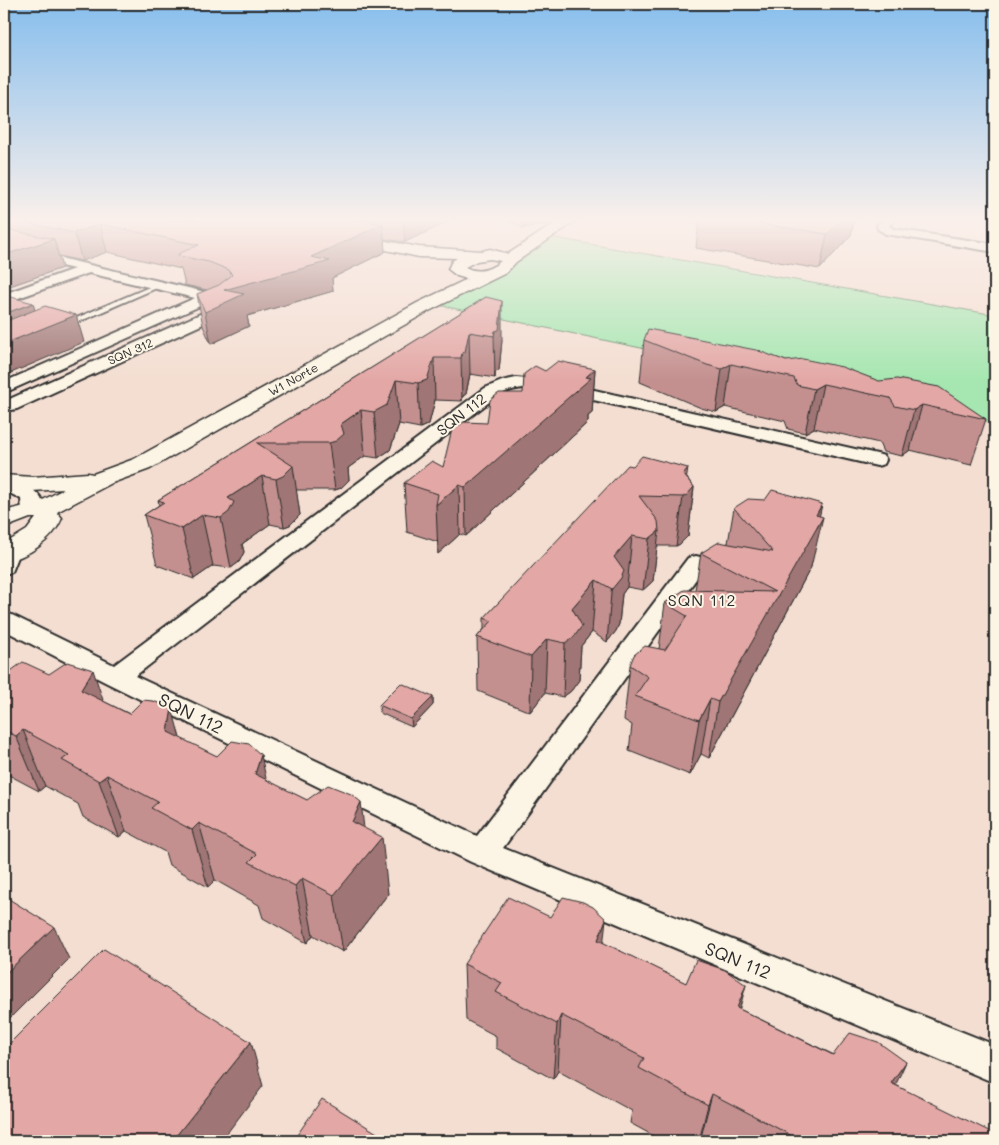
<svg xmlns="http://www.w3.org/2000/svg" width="999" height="1145" viewBox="0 0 999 1145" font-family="Mali,sans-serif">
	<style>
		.green { fill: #a6e7b1; stroke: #68896e }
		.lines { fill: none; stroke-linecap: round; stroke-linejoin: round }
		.service-casing { stroke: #2b2b2b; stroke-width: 4 }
		.minor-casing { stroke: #2b2b2b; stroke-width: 4 }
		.tertiary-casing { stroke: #2b2b2b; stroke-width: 3 }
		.service { fill: #fcf5e5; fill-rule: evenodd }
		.minor { fill: #fcf5e5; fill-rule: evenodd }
		.tertiary { fill: #fcf5e5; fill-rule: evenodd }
		.wall { fill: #c3908f; stroke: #2b2b2b }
		.shaded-wall { fill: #9f7674; stroke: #2b2b2b }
		.building { fill: #e3a8a6; stroke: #2b2b2b }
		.labels { text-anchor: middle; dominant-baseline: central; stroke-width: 4; stroke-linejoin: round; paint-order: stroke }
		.far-street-label { font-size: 12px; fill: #2b2b2b; stroke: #fcf5e5 }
		.street-label { font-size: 15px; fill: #2b2b2b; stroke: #fcf5e5 }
		.neighbourhood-label { font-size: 16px; letter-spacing: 1px; fill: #2b2b2b; stroke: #fcf5e5 }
		.near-street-label { font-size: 18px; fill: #2b2b2b; stroke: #fcf5e5 }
	</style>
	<rect width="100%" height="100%" fill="#f4ded2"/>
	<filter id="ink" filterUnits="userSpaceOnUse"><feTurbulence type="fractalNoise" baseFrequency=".02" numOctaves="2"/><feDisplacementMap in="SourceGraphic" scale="10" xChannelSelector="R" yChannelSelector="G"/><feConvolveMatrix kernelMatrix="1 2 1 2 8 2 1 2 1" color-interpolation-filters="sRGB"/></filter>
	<g filter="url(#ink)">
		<path class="green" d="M549,237L995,315V423L438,305L500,275Z"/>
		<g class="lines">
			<defs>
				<path id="service" d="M159,283L161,284V286L67,327L60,325Z"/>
				<g id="minor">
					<path d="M882,220H894L889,226L893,229L995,244V252L886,234L878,229L877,225Z"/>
					<path d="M4,245L214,294L233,302L235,305L223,315L17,409L11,410L5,409V401L218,306L209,302L4,393V382L195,298L89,273L4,303V294L74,269L4,253Z"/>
					<path d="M516,378L559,382L877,454L884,456L886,460L884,464L877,466L559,392C537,388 518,384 497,396L135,676L477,836L688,558L696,556L704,558L707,563L704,568L503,848L995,1045V1083L471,862L107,683L4,630V612L12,615L114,665L485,388L502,381Z"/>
					<path d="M4,478C18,482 54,493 39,514L32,516L25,514L22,510L21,499L4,490Z"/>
					<path d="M9,545L17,547L20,552L12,572L4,574V547Z"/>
				</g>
				<path id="tertiary" d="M560,220H577L516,262L506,273L429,311L150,469L112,483L57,512L62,518C53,541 27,557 4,562V544L27,530L36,518H30L4,528V511L37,503L64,489L32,491L4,489V475L32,477L88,473L93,474L134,459L417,303L467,279L457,276L448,269L452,261L457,258L419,257L348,242L343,241L341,238L343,235L348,234L419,247L482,251L490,249L508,254ZM490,259L501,261C490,270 478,274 465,267L477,261Z"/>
			</defs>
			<use href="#service" class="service-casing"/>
			<use href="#minor" class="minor-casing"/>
			<use href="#tertiary" class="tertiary-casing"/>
			<use href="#service" class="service"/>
			<use href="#minor" class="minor"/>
			<use href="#tertiary" class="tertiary"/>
		</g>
		<g class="wall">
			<path d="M4,220H452L405,242L384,239L385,252L332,278L333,291L247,316L249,326L211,344L203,326L197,294L207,290L185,285L181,269L107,252L82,261L59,256L62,268L4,288Z"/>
			<path d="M507,220H557L551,223L523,228Z"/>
			<path d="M699,220H855L854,221L851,235L820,269L696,248Z"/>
			<path d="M486,297L502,340L499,371L495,372V378L470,374L466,394L463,396L462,401L435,400L429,424L420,428L399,424L390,450L378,458L365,456L348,468L349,480L341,488L335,490H296L300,515L290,525L284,527L270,524L242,544L244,552L239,562L231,568L213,566L194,579L157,565L144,515L159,505L158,500Z"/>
			<path d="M644,340L760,352L786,361L986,419L971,465L910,450L902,456L883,452L879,443L814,428L805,433L788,429L785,421L725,407L716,412L701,408L640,382Z"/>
			<path d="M595,369L592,413L588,416V422L466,536L460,534L438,554V542L407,532L404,483L443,467L487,423L523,393L545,371Z"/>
			<path d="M633,466L687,478L694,487L688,536L680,544L676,546H657L653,581L643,590L627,587L622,594L619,624L616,631L607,642L592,632L581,646L579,680L571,691L563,697L545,693L530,712L478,691L477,637L484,629V618Z"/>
			<path d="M822,504L819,516L811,567L709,758L701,754L690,775L629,751L632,725L624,720L630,665L659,649L665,603L695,590L701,553L728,543L734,508Z"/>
			<path d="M4,676L103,701L364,828L388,894L343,952L313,935L307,943L263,918L259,905L215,880L208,887L169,865L165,852L126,831L119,837L83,817L78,804L45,786L39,791L5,773L4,770Z"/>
			<path d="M433,697V705L412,727L380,713L379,705Z"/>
			<path d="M603,943L896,1085L995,1141H663L630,1123L632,1111L558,1071L553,1079L496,1048V1036L466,1020L464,964Z"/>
		</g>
		<g class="shaded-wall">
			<path d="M403,220H452L405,242Z"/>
			<path d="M523,220H557L551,223L523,228Z"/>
			<path d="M841,220H855L854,221L851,235L820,269L827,234Z"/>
			<path d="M100,224L107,252L82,261L74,233Z"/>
			<path d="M383,224L385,252L332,278L333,291L247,316L249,326L211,344L205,312L224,290L311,257Z"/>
			<path d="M54,239L62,268L4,288V255Z"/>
			<path d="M502,301V340L499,371L495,372V378L494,336Z"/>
			<path d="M33,303L40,329L76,315L84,342L4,376V314Z"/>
			<path d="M469,332L470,374L466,394L463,396L462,401L461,358Z"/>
			<path d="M434,358L435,400L429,424L420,428L418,383Z"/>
			<path d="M731,364L725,407L716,412L722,369Z"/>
			<path d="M595,369L592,413L588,416V422L466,536L465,487Z"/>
			<path d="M396,380L399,424L390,450L378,458L374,412Z"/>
			<path d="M823,384L814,428L805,433L814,389Z"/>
			<path d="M922,405L910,450L902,456L914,410Z"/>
			<path d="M361,410L365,456L348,468L349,480L341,488L335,490L329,443L341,424Z"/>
			<path d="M293,466L300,515L290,525L284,527L276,479Z"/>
			<path d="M688,468L684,496L694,487L688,536L680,544L676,546L683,497V474Z"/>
			<path d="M262,476L270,524L242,544L244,552L239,562L231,568L221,518L228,498Z"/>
			<path d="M459,485L460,534L438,554L436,505Z"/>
			<path d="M822,504L817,528L823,517L811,567L709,758L718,702Z"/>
			<path d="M202,515L213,566L194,579L182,529Z"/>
			<path d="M659,531L653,581L643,590L649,539Z"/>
			<path d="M632,536L627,587L622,594L619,624L616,631L607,642L614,557Z"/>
			<path d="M596,580L592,632L581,646L579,680L571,691L563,697L565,643L572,608Z"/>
			<path d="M547,639L545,693L530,712L531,657Z"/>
			<path d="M93,670L111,724L81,690Z"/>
			<path d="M433,697V705L412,727L411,719Z"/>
			<path d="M710,699L701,754L690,775L699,720Z"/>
			<path d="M172,708L187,764L168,732Z"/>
			<path d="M23,730L45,786L39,791L16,736Z"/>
			<path d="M261,755L273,811L255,774Z"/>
			<path d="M107,775L126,831L119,837L99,781Z"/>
			<path d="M361,802L367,855L382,837L388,894L343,952L334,895L352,822Z"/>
			<path d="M199,823L215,880L208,887L192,830Z"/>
			<path d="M302,878L313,935L307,943L295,886Z"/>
			<path d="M606,919L600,975L598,940Z"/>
			<path d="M54,927L69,959L4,1024V975Z"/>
			<path d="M746,985L731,1041L737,1008Z"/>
			<path d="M561,1015L558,1071L553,1079L557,1024Z"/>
			<path d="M251,1042L263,1086L221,1141H172Z"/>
			<path d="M906,1062L881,1117L891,1083Z"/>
			<path d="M712,1094L700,1141H699L708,1105Z"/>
		</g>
		<g class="building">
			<path d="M13,220H359L383,224L311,257L330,261L224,290L244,294L205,312L197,294L219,285L232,275L229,270L209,262L179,256L178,254L199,245L100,224L74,233Z"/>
			<path d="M736,220H841L827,234Z"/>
			<path d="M4,229L54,239L4,255Z"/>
			<path d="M4,295L33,303L4,314Z"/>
			<path d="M486,297L502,301L499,330L495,331L494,336L469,332L465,352L462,353L461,358H434L427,380L418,383L396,380L387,405L374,412L361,410L341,424L344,434L336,441L329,443H257L293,466L283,476L276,479L262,476L228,498L234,502L229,512L221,518L202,515L182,529L144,515L164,502L158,500Z"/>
			<path d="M45,306L76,315L4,344V322Z"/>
			<path d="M648,329L761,351H759L786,361L803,359L842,367L879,381L897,379L939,387L986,419L922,405L914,410L895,406L890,398L823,384L814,389L797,385L794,378L731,364L722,369L707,365L644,340Z"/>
			<path d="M558,361L595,369L586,377L591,378L465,487L459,485L436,505L438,494L404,483L432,461L443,467L452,429L464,422L487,423L490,400L499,393H523L524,374L535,366L545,371Z"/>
			<path d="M642,456L688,468L683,474L694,487L687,495L683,497L639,496L658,521L659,531L649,539L632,536L614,557L624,571L621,578L612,589L596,580L572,608L582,626L574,637L565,643L547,639L531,657L477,637L492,621L484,618L628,465L633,466Z"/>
			<path d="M772,490L822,504L816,515L823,517L718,702L710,699L699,720L635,696L648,677L630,665L634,655L645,646L665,650L687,616L665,603L684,590L775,592L701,553L719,542L773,552L734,508L748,499L765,500Z"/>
			<path d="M23,662L49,674L67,662L93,670L81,690L129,714L143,700L153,701L172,708L168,732L217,756L232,741L249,744L261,755L255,774L307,800L328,785L351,794L361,802L352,822L382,837L334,895L302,878L295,886L249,862L257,854L199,823L192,830L151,808L158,802L107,775L99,781L62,760L69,755L23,730L16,736L4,730V676Z"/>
			<path d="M401,683L433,697L411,719L379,705Z"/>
			<path d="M4,896L54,927L4,975Z"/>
			<path d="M508,897L550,917L563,897L583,902L593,907L606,919L598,940L686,983L696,960L725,970L746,985L737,1008L833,1055L850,1033L878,1042L906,1062L891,1083L995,1134V1141H802L712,1094L708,1105L639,1068L644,1058L561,1015L557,1024L496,992L502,983L464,964Z"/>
			<path d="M104,949L251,1042L172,1141H4V1049Z"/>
			<path d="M322,1099L390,1141H293Z"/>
		</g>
	</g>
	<linearGradient id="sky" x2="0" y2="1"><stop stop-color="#87beed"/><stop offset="0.58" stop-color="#faf0eb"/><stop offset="1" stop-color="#faf0eb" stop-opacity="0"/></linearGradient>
	<rect width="999" height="380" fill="url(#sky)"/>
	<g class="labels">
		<g class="far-street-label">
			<text transform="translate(130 351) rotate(-24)">SQN 312</text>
			<text transform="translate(293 379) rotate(-29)">W1 Norte</text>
		</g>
		<g class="street-label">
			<text transform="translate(461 414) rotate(-38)">SQN 112</text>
		</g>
		<g class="neighbourhood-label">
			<text x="702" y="599">SQN 112</text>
		</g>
		<g class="near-street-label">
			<text transform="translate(191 713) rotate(26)">SQN 112</text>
			<text transform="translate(738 960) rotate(22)">SQN 112</text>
		</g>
	</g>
	<rect width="999" height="1145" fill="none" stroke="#fcf5e5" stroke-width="20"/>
	<rect x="10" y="10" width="979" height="1125" fill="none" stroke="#2b2b2b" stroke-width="2" filter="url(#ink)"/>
</svg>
